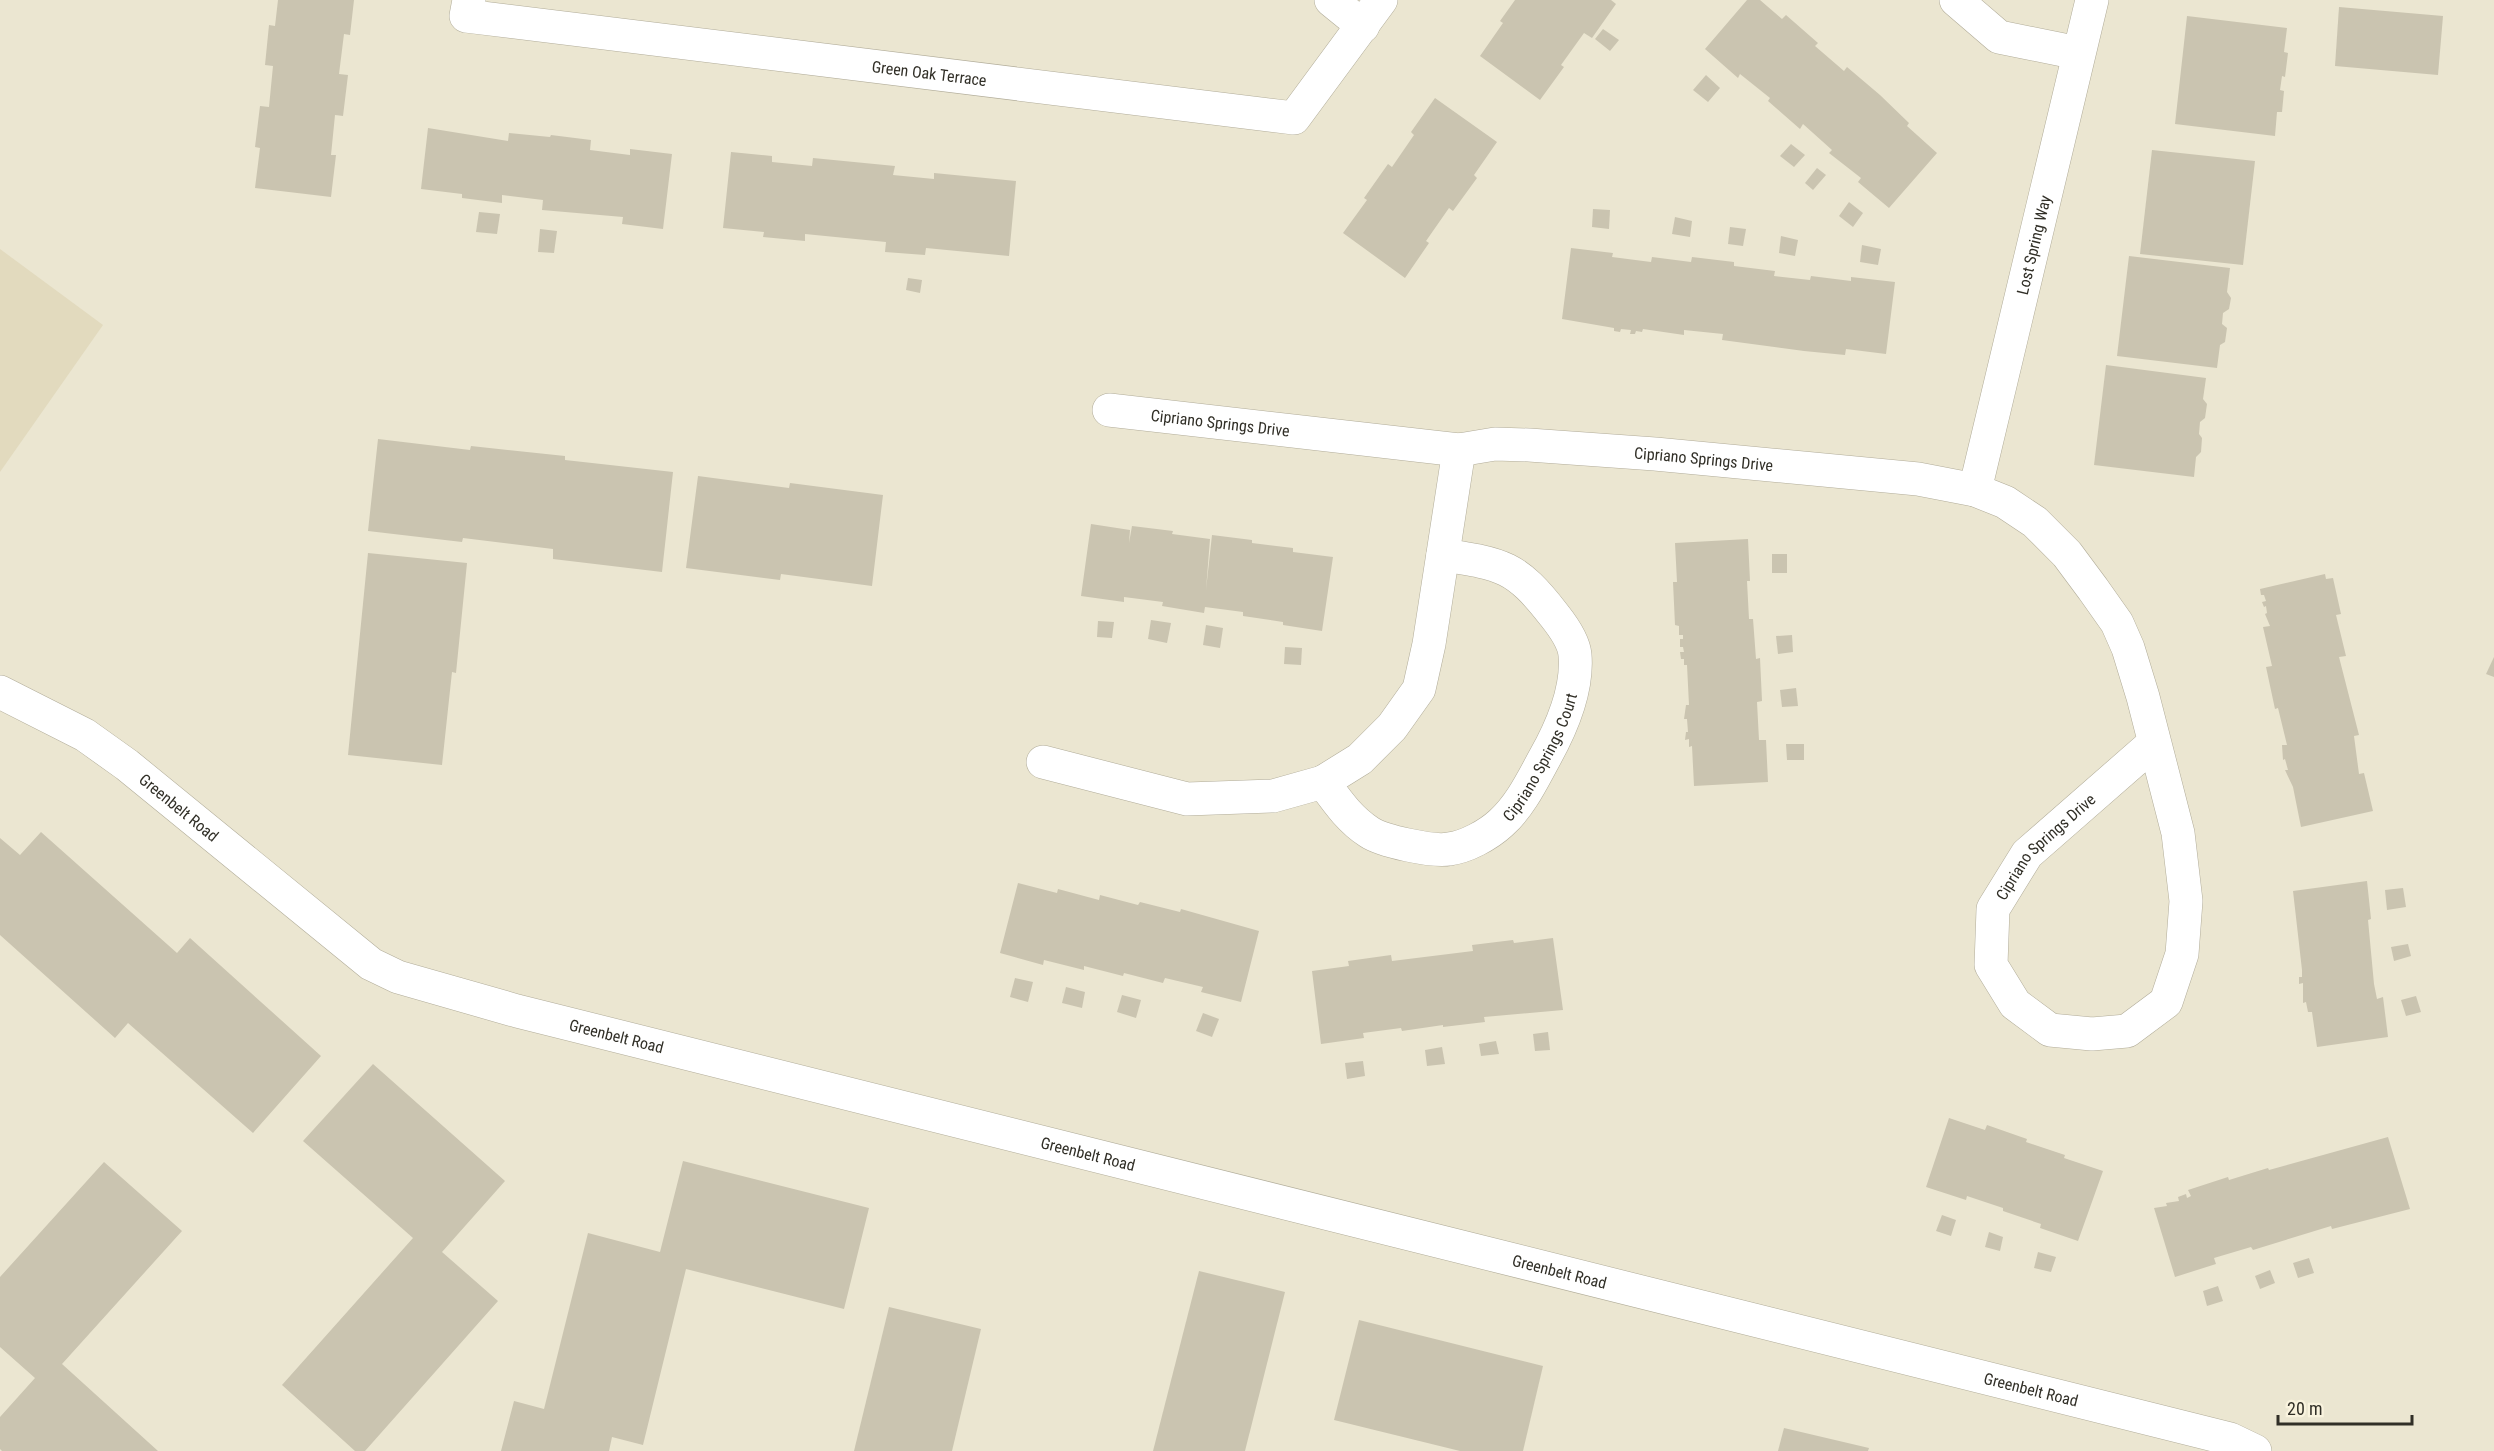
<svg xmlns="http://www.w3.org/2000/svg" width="2494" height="1451" viewBox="0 0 2494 1451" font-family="'Roboto Condensed',sans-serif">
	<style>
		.built { fill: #e2dabe }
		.building { fill: #cac4b0 }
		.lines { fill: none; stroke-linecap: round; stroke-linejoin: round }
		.street-casing { stroke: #b1ac99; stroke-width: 34 }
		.street { stroke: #fff; stroke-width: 33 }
		.labels { text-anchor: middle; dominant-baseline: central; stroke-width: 5; stroke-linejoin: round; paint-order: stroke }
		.street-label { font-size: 16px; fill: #312f27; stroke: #f9f3de }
	</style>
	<rect width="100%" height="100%" fill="#ebe6d1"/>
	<path class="built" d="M0,249L103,325L0,472Z"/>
	<g class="building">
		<path d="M278,0H354L350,35L344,34L339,74L348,75L343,116L335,115L331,155H336L331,197L255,188L260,148L255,147L260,106L269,107L273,66L265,65L269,25L275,26Z"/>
		<path d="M1515,0H1611L1616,4L1592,38L1584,33L1561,65L1564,67L1540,100L1480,56L1503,23L1500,21Z"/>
		<path d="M1747,0H1760L1782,19L1786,15L1818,43L1815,46L1844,71L1847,67L1880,95L1909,123L1907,126L1937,153L1889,208L1858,182L1861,178L1829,153L1832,150L1803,124L1800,129L1768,101L1770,98L1740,74L1738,78L1705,49Z"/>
		<path d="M2339,7L2443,16L2438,75L2335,66Z"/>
		<path d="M2187,16L2287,28L2284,52L2288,53L2285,77L2282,76L2280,90L2284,91L2282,112H2277L2275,136L2175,124Z"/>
		<path d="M1603,29L1619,40L1610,51L1595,39Z"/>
		<path d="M1706,75L1720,88L1708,102L1693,90Z"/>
		<path d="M1435,98L1497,142L1474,175L1477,178L1453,211L1449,208L1426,241L1429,243L1405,278L1343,233L1367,200L1364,198L1388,164L1392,167L1414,135L1411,132Z"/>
		<path d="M428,128L508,141L509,133L550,137L551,135L591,140L590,150L630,155V149L672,154L663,229L622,224L623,217L542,210L543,200L502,195V203L462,198V194L421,189Z"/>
		<path d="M1791,144L1805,155L1794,167L1780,156Z"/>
		<path d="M2152,150L2255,161L2243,265L2140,254Z"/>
		<path d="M731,152L772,156V162L812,166L813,158L895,166L893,175L934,179V173L1016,181L1009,256L926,248L925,255L885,252L886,242L805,234V241L763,237L764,232L723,228Z"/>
		<path d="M1817,168L1826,175L1813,190L1805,183Z"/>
		<path d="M1849,202L1863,213L1853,227L1839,216Z"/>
		<path d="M1593,209L1610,210L1609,229L1592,227Z"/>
		<path d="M479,212L500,214L497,234L476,232Z"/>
		<path d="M1675,217L1692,221L1690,237L1672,234Z"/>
		<path d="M1730,227L1746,229L1743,246L1728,244Z"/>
		<path d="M540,229L557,231L554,253L538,252Z"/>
		<path d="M1781,236L1798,240L1795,256L1779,253Z"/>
		<path d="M1862,245L1881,249L1878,265L1860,262Z"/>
		<path d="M1571,248L1613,253L1612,257L1651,262L1652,257L1691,262L1692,257L1734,262V266L1775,271L1774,276L1810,280L1811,276L1851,281V277L1895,282L1886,354L1846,349L1845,355L1804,351L1722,340L1723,334L1684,330V335L1643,329L1642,332L1636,331L1635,334H1630L1631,330L1621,329L1620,332L1614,331V328L1562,319Z"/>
		<path d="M2129,256L2230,268L2227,292L2231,298L2229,309L2223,313L2222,324L2227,328L2225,342L2220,345L2217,368L2117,356Z"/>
		<path d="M908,278L922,280L920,293L906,290Z"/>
		<path d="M2106,365L2206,378L2203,399L2207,404L2205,418L2200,422L2199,434L2202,438L2201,452L2196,457L2194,477L2094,465Z"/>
		<path d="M378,439L470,450L471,446L565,456V460L673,472L662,572L553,559V549L463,538L462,542L368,531Z"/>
		<path d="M698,476L789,488L790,483L883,495L872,586L781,574L780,580L686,568Z"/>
		<path d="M1091,524L1130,530L1129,543L1132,526L1173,531L1172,534L1210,539L1206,590L1212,535L1252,540V543L1293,548V552L1333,557L1322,631L1283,625V622L1243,616V612L1205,607L1204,613L1162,606L1163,602L1124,597V602L1081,596Z"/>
		<path d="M1748,539L1750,581H1747L1749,619H1753L1756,659L1760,658L1762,701L1757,702L1759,740H1766L1768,782L1694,786L1692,746L1689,747V739L1685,740L1686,732H1688L1687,719H1684L1686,705H1689L1687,665H1684V659H1681L1680,652H1684L1683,647H1680V639H1683V635H1679V626L1675,625L1673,582H1677L1675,543Z"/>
		<path d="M368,553L467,563L456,673L452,672L442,765L348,755Z"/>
		<rect x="1772" y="554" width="15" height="19"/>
		<path d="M2325,574L2326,579L2333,578L2341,614L2336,615L2346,656L2339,657L2359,735L2354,736L2359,774L2364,773L2373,811L2301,827L2293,787L2285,770H2288L2285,759L2283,760L2282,745H2287L2278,708L2275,709L2266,667L2272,666L2263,627L2270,626L2265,614L2267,613L2266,606L2264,607L2262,602L2266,601L2264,595H2261L2260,589Z"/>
		<path d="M1151,620L1171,623L1167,643L1148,639Z"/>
		<path d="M1098,621L1114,622L1112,638L1097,637Z"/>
		<path d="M1206,625L1223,628L1220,648L1203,645Z"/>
		<path d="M1792,635L1793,652L1778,654L1776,636Z"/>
		<path d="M1285,647L1302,648L1301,665L1284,664Z"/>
		<path d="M2494,657V677L2486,674Z"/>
		<path d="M1796,688L1798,706L1782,707L1780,690Z"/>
		<path d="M1786,744H1804V760H1787Z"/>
		<path d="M41,832L177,953L190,938L321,1056L253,1133L128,1023L115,1038L0,935V838L20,855Z"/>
		<path d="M2367,881L2371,919L2368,920L2374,984L2377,999L2383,997L2388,1037L2317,1047L2312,1012H2308L2306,1002L2303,1003V983L2299,984V977H2302V970L2293,891Z"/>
		<path d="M1018,883L1057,893L1058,889L1099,900L1100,895L1138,905L1140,902L1180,912L1181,909L1259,931L1241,1002L1201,992L1203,987L1165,978L1163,983L1124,973L1123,976L1084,966V970L1044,960L1043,965L1000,953Z"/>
		<path d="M2403,888L2406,907L2387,910L2385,890Z"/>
		<path d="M1553,938L1563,1010L1484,1017L1485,1022L1443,1027V1025L1402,1031L1401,1028L1363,1033L1364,1038L1321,1044L1312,971L1349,966L1348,961L1391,955L1392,961L1473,951L1472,945L1513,940L1514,943Z"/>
		<path d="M2408,944L2411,956L2394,961L2391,947Z"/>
		<path d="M1015,978L1033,982L1028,1002L1010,997Z"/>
		<path d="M1066,987L1085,992L1082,1008L1062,1003Z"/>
		<path d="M1122,995L1141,1000L1136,1018L1117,1012Z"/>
		<path d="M2416,996L2421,1012L2406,1016L2401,1000Z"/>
		<path d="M1203,1013L1219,1019L1212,1037L1196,1031Z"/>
		<path d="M1548,1032L1550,1050L1535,1051L1533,1034Z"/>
		<path d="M1496,1041L1499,1054L1481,1056L1479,1044Z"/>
		<path d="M1442,1047L1445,1064L1427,1066L1425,1050Z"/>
		<path d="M1363,1061L1365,1076L1347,1079L1345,1063Z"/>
		<path d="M373,1064L505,1181L442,1252L498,1301L365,1451H355L282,1385L413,1238L303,1141Z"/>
		<path d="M1949,1118L1985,1130L1987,1125L2027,1139L2026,1142L2065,1155L2064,1158L2103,1171L2078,1241L2040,1228L2041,1224L2003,1211V1208L1967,1196L1966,1200L1926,1187Z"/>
		<path d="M2388,1137L2410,1209L2332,1229L2331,1226L2253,1250L2251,1247L2214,1258L2216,1264L2175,1277L2154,1208L2167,1206L2166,1203L2179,1201L2178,1197L2186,1194L2187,1198L2191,1196L2188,1190L2228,1177L2229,1180L2268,1168L2269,1170Z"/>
		<path d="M683,1161L869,1208L844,1309L686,1269L643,1445L612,1437L609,1451H501L514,1401L544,1409L588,1233L660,1252Z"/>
		<path d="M104,1162L182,1231L62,1364L158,1451H2L0,1449V1417L35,1378L0,1347V1277Z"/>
		<path d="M1942,1215L1956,1220L1951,1236L1936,1231Z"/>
		<path d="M1989,1232L2003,1237L2000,1251L1985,1247Z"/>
		<path d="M2038,1252L2056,1257L2051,1272L2034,1268Z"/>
		<path d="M2309,1258L2314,1273L2298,1278L2293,1263Z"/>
		<path d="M2270,1270L2275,1283L2260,1289L2255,1276Z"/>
		<path d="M1199,1271L1285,1292L1245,1451H1153Z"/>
		<path d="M2218,1286L2223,1301L2207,1306L2203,1291Z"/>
		<path d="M889,1307L981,1329L952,1451H854Z"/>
		<path d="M1359,1320L1543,1366L1523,1451H1460L1334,1420Z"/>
		<path d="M1784,1428L1869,1448L1868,1451H1778Z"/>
	</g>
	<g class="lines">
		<defs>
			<g id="street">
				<path id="s1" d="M469,0L466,16L1294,118L1381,0"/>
				<path d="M1331,0L1363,26"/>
				<path d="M1956,0L1999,37L2078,53"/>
				<path id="s2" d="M1109,410L1459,450L1495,444L1529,445L1655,454L1918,479L1975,490L2005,502L2035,522L2067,554L2093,589L2117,623L2128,648L2143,697L2178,833L2186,901L2182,954L2166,1002L2127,1031L2092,1034L2050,1030L2015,1004L1991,965L1993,909L2027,854L2154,743"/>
				<path id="s3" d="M1975,490L2092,0"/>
				<path id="s4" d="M0,692L85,735L127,765L371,964L398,977L517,1011L2230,1439L2255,1451"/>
				<path id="s5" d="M1043,762L1187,799L1273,796L1323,782C1337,801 1349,819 1369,832C1382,841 1433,852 1449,849C1466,847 1488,835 1501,823C1520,806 1532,781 1544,759C1561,729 1578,690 1575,655C1574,642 1562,625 1554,615C1516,566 1503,564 1443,555"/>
				<path d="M1323,782L1360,759L1392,727L1419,689L1429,644L1459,450"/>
			</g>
		</defs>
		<use href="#street" class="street-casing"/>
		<use href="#street" class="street"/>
	</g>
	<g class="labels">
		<g class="street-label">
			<text stroke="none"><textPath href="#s1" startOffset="483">Green Oak Terrace</textPath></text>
			<text stroke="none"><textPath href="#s3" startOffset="252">Lost Spring Way</textPath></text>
			<text stroke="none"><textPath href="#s2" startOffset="112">Cipriano Springs Drive</textPath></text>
			<text stroke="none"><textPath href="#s2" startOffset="598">Cipriano Springs Drive</textPath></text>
			<text stroke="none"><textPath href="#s5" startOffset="574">Cipriano Springs Court</textPath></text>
			<text stroke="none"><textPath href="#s4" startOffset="214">Greenbelt Road</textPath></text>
			<text stroke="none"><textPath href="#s2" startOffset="1815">Cipriano Springs Drive</textPath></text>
			<text stroke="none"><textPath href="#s4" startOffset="718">Greenbelt Road</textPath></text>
			<text stroke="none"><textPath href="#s4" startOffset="1204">Greenbelt Road</textPath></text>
			<text stroke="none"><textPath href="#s4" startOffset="1690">Greenbelt Road</textPath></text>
			<text stroke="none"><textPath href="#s4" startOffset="2176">Greenbelt Road</textPath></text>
		</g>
	</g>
	<path d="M2278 1415v9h134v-9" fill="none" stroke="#312f27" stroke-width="3"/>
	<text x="2287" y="1415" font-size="18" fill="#312f27" stroke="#f9f3de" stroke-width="4.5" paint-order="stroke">20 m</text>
</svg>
